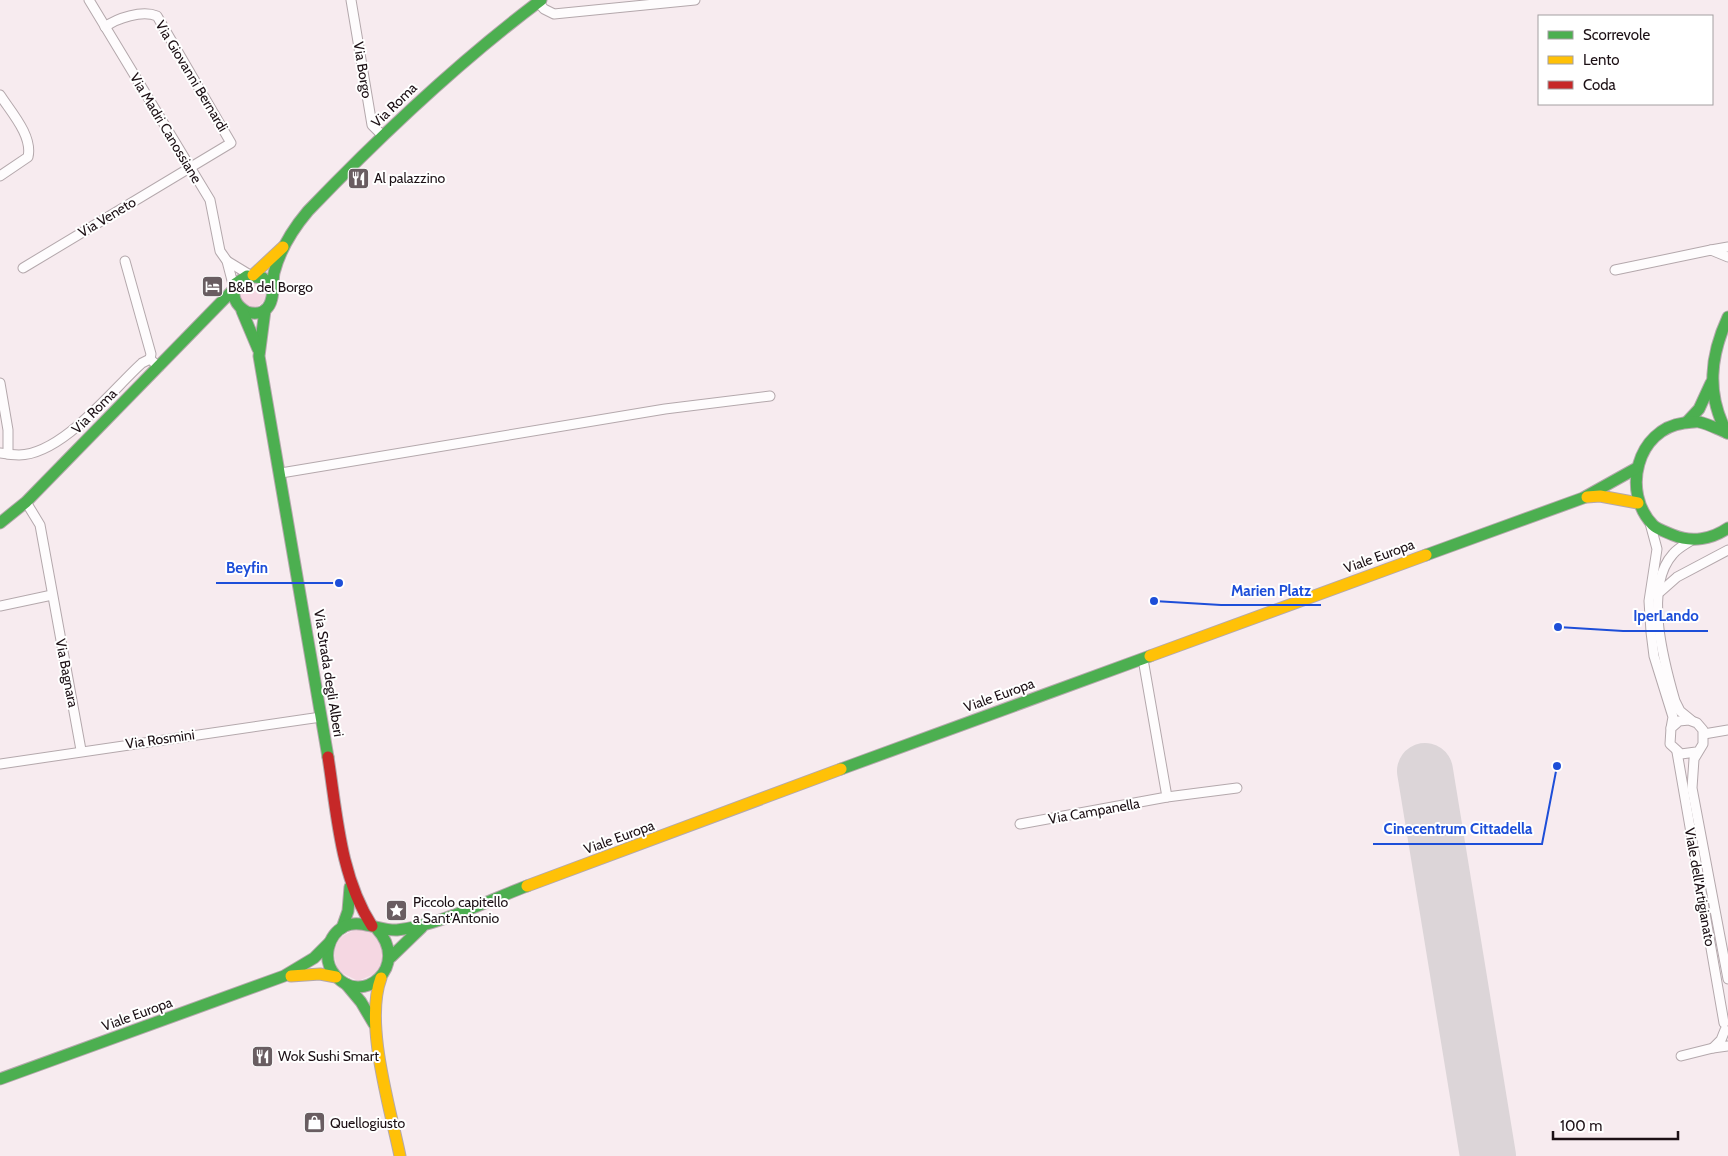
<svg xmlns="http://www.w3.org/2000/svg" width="1728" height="1156" viewBox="0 0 1728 1156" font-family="Cabin,sans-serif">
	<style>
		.green { fill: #f5d7e2 }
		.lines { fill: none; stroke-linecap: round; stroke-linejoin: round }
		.runway { stroke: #dcd5d8; stroke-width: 56 }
		.street-casing { stroke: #b4a8ac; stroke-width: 11 }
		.fast-casing { stroke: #b4a8ac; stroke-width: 13 }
		.slow-casing { stroke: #b4a8ac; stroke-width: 13 }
		.jam-casing { stroke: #b4a8ac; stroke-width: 13 }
		.street { stroke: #fefcfd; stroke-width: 9 }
		.fast { stroke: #4caf50; stroke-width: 11 }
		.slow { stroke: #ffc107; stroke-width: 11 }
		.jam { stroke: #c62828; stroke-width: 11 }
		.labels { text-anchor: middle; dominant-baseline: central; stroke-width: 4; stroke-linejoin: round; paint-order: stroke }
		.street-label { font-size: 14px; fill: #1c1015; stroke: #fff }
		.poi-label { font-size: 14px; fill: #1c1015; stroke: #fff; text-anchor: start }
		.leader { fill: none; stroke: #1d4ed8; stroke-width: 2 }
		.callout-dot { fill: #1d4ed8; stroke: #fff; stroke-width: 2 }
		.callout-label { font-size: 15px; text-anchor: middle; font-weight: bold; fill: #1d4ed8; stroke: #fff; stroke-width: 4; stroke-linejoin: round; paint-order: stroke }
	</style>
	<rect width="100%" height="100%" fill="#f7ebef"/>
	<g class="green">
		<circle cx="253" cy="295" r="12"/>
		<path d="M360,929L371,932L385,950L379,972L358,981L338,971C331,948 334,935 360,929Z"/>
	</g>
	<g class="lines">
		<path class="runway" d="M1425,771L1488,1156"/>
		<defs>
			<g id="street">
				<path d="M89,0L210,200L220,251L227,261L234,288"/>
				<path d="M351,0L372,125L383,136"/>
				<path d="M538,2L544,9L554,14L695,0"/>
				<path d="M0,95C11,112 33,136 28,157L0,176"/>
				<path d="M1711,250L1728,247"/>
				<path d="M125,261L151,354L150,359"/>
				<path d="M227,261L250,275"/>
				<path d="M23,268L231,143L157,16C142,10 117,18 105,27"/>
				<path d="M1615,270L1711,250L1728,257"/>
				<path d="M0,383L8,430V454"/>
				<path d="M0,453C6,454 13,455 19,455C63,454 112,390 142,363L150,359L159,367"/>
				<path d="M281,473L665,409L770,396"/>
				<path d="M26,502L40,525L81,750"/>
				<path d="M1650,523L1657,549L1649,601L1651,632L1654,656L1673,717L1671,728"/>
				<path d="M1660,592L1677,577L1728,550"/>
				<path d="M0,606L52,595"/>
				<path d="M1691,720L1680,711L1675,701C1664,663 1643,587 1673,554C1678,548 1686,544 1692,540"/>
				<path d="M1704,734L1728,730"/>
				<path d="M1677,752L1724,1023"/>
				<path d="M1696,752L1681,754L1670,744L1671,728L1679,721L1689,720L1697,723L1703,730V744L1694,759L1692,788L1728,979"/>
				<path d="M0,764L321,717"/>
				<path d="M1167,797L1237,788"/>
				<path d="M1020,824L1167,797L1143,659"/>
				<path d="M1725,1030L1721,1040L1713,1048L1728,1046"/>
				<path d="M1681,1056L1713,1048"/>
			</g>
			<g id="fast">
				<path d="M272,291L263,278L247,276L235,284C232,297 235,305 247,312C254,314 263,314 268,307C275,298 272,283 274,273C280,249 292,230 308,211C380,136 457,63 541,0"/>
				<path d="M265,310L259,356L328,757"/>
				<path d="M242,311L258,349"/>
				<path d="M1687,422L1699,409L1711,383"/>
				<path d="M1727,433C1706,394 1710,356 1728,317"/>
				<path d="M1728,433C1719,430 1709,424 1699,422C1695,421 1689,423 1684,423C1637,429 1621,492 1653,525C1658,530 1667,532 1673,535C1692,543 1712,539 1728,528"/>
				<path d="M0,523L26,502L233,290"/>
				<path d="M1426,555L1583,498L1635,469"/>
				<path d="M841,769L1150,656"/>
				<path d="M342,928L348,911L350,887"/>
				<path d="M377,929C411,966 362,1008 335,975C322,960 327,935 345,926C360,919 381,931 397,930C440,925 487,901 527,886"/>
				<path d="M391,957L422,927"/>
				<path d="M346,984L361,1002L374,1024"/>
				<path d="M0,1079L284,976L314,958L330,942"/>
			</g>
			<g id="slow">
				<path d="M253,275L283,247"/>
				<path d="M1587,497L1600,496L1638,503"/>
				<path d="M1150,656L1426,555"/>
				<path d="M527,886L841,769"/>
				<path d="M291,976L320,974L336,977"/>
				<path d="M381,978C364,1023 390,1107 400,1156"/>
			</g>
			<path id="jam" d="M328,757C337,814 340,876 372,926"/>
		</defs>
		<use href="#street" class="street-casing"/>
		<use href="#fast" class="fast-casing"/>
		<use href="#slow" class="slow-casing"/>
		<use href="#jam" class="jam-casing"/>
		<use href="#street" class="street"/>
		<use href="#fast" class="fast"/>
		<use href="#slow" class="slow"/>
		<use href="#jam" class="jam"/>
	</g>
	<defs>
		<symbol id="restaurant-square" viewBox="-11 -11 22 22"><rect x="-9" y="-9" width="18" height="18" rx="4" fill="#695d61" stroke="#fff"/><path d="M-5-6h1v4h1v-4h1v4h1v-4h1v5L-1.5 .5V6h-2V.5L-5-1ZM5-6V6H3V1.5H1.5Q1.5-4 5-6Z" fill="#fff"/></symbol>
		<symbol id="hotel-square" viewBox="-11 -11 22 22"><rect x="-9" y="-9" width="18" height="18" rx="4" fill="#695d61" stroke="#fff"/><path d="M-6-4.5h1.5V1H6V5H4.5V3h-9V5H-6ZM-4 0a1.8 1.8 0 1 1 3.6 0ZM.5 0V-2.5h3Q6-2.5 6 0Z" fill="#fff"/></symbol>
		<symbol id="sight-square" viewBox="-11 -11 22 22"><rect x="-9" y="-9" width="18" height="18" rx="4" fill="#695d61" stroke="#fff"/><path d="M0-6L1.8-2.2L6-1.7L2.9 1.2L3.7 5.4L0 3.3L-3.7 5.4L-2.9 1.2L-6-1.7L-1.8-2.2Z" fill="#fff"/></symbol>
		<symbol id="shop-square" viewBox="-11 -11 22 22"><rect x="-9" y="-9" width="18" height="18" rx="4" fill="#695d61" stroke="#fff"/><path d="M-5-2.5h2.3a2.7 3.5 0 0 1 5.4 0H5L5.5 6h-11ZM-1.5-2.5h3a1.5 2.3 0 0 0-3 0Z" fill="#fff"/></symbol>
	</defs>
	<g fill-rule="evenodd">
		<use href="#restaurant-square" x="346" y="166" width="25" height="25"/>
		<use href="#hotel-square" x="200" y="274" width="25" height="25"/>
		<use href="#sight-square" x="384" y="898" width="25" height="25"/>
		<use href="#restaurant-square" x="250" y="1044" width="25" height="25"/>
		<use href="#shop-square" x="302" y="1110" width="25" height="25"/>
	</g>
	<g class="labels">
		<g class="street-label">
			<text transform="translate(363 70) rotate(81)">Via Borgo</text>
			<text transform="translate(192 76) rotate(59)">Via Giovanni Bernardi</text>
			<text transform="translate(394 105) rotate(-44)">Via Roma</text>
			<text transform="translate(166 128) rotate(59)">Via Madri Canossiane</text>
			<text transform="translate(107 217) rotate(-31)">Via Veneto</text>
			<text transform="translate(94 411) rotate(-45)">Via Roma</text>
			<text transform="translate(1379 556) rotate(-20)">Viale Europa</text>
			<text transform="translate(67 673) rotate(79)">Via Bagnara</text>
			<text transform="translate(329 673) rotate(81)">Via Strada degli Alberi</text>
			<text transform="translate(999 695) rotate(-20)">Viale Europa</text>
			<text transform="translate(160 739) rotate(-8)">Via Rosmini</text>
			<text transform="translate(1094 811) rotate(-10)">Via Campanella</text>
			<text transform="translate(619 837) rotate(-20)">Viale Europa</text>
			<text transform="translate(1700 887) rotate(80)">Viale dell'Artigianato</text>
			<text transform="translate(137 1014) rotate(-20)">Viale Europa</text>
		</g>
		<g class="poi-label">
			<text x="374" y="178">Al palazzino</text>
			<text x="228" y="287">B&amp;B del Borgo</text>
			<text x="413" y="902">Piccolo capitello<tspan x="413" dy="16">a Sant'Antonio</tspan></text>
			<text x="278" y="1056">Wok Sushi Smart</text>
			<text x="330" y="1123">Quellogiusto</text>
		</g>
	</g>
	<path class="leader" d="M339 583L278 583H216M1154 601L1221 605H1321M1558 627L1623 631H1708M1557 766L1542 844H1373"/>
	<g class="callout-dot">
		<circle cx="339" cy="583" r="5"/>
		<circle cx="1154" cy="601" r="5"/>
		<circle cx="1558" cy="627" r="5"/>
		<circle cx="1557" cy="766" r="5"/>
	</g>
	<g class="callout-label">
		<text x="247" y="573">Beyfin</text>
		<text x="1271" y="596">Marien Platz</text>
		<text x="1666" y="621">IperLando</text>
		<text x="1458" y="834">Cinecentrum Cittadella</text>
	</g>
	<rect x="1538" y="15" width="175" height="90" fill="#ffffff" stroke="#a49fa1"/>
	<rect x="1548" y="31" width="25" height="8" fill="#4caf50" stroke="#a49fa1"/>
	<text x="1583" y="40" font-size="15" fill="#1c1015">Scorrevole</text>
	<rect x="1548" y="56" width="25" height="8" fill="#ffc107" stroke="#a49fa1"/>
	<text x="1583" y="65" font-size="15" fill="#1c1015">Lento</text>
	<rect x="1548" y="81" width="25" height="8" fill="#c62828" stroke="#a49fa1"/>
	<text x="1583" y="90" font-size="15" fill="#1c1015">Coda</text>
	<path d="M1553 1131v8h125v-8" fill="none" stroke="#1c1015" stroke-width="2.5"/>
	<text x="1560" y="1131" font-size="15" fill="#1c1015" stroke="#ffffff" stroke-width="4" paint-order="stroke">100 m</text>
</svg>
